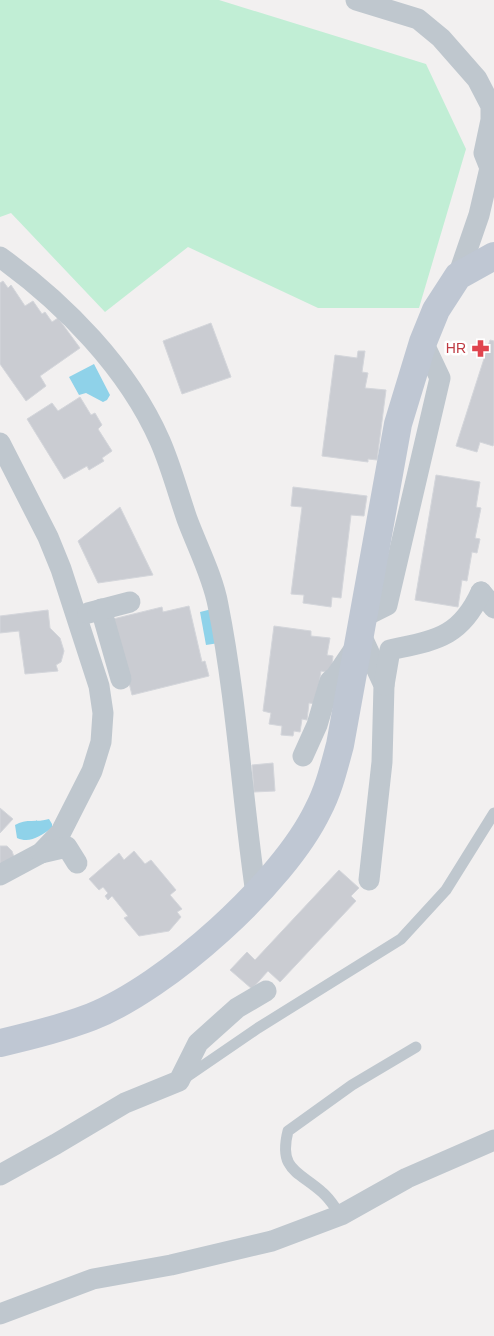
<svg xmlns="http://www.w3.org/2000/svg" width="494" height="1336" viewBox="0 0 494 1336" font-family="Helvetica,sans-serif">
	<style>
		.green { fill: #c1eed5 }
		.water { fill: #8fd2e9 }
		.building { fill: #caccd2; stroke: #d4d6db }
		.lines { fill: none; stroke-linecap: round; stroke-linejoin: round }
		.service { stroke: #bfc7ce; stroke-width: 11 }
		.minor { stroke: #bfc7ce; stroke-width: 21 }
		.secondary { stroke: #bfc7d3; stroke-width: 28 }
		.labels { text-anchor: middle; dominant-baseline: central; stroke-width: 5; stroke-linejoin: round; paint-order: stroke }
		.health-label { font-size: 14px; fill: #be3a42; stroke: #fff; text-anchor: end }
	</style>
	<rect width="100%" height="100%" fill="#f2f0f0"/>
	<path class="green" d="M0,0H219L426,64L466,149L419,308H318L188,247L105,312L11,213L0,217Z"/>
	<g class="water">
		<path d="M94,364L110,395L107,400L103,402L86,393L79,395L69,377Z"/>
		<path d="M212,609L219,643L206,645L200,612Z"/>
		<path d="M49,819L52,824V828C40,836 30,844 17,838L15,825C26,818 37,823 49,819Z"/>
	</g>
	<g class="building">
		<path d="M3,281L8,288L11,285L25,306L33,301L42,314L45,312L52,322L58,318L80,348L40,376L46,386L26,401L0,364V283Z"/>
		<path d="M211,323L231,377L182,394L163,341Z"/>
		<path d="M490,340L494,341V443L493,446L480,442L477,452L456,446Z"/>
		<path d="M358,351H365L362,372L368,373L365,388L386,390L377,460L368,459V462L322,456L335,355L357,358Z"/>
		<path d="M80,397L91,415L95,413L102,425L98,429L112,451L102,458L104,461L89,470L87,466L64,479L27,419L52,403L58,411Z"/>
		<path d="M436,475L480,482L476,507L481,508L475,538L480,539L477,553L472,552L467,581L462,580L458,607L415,600Z"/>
		<path d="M293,487L367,496L364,516L351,515L341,598L332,597L331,607L303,603L304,595L291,594L302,507L291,506Z"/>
		<path d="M120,507L153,575L98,583L78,541Z"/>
		<path d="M189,606L202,662L205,661L209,676L132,695L113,619L162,607L163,612Z"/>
		<path d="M48,610L50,628L60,638L64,651L61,662L56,665L58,671L25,674L19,631L0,633V616Z"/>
		<path d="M274,626L311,631V636L330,638L327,655L333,656L331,673L321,671L316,704L309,703L307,720L302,719L300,732L294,731L293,736L281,735L282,726L269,724L271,713L263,711Z"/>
		<path d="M273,763L275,791L254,792L252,765Z"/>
		<path d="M0,808L13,819L0,833Z"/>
		<path d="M0,846H7L12,851L14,857L0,867Z"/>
		<path d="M134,851L145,864L151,860L176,890L170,895L182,909L177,912L181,917L169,931L139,936L124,918L128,916L112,896L108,900L105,896L108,893L103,887L99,890L89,879L119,853L124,860Z"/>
		<path d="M339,870L359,888L351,896L356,901L280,982L268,971L252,989L230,970L247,952L255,960Z"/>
	</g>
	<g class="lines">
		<g class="service">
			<path d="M185,1078L258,1028L401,939L446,890L494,813"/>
			<path d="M341,1215C335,1208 330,1199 323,1193C299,1171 278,1171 288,1131L352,1085L416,1047"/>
		</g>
		<g class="minor">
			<path d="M356,0L418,19L441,38L477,79L491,106V120L484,153L490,168L479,215L458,276"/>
			<path d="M0,257C64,303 128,368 160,441C171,466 178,493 187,519C197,546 213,577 218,605C237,701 242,798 256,894"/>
			<path d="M0,443L48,537L61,569L99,686L103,713L101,742L92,771L61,832L41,853L0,875"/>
			<path d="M481,592L494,608"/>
			<path d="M101,609L121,679"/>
			<path d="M88,613L130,602"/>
			<path d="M363,617L387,605L440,378L423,342"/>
			<path d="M360,633L384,685L382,762L369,880"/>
			<path d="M384,685L390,650C435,640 460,638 481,592"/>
			<path d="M303,756L317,725L330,681L336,676L355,648"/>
			<path d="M41,853L67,847L77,863"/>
			<path d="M0,1175L56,1144L125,1103L179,1081L198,1043L237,1008L266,991"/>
			<path d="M0,1314L93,1279L171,1265L272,1241L341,1215L407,1178L494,1140"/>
		</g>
		<path class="secondary" d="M0,1043C31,1036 62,1028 91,1017C167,987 283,883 318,810C329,789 334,767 340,745L398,424L423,342L436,310L458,276L494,256"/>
	</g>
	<defs>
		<symbol id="pharmacy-bare" viewBox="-9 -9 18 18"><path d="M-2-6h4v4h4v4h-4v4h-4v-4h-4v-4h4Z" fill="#e0444e" stroke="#fff" stroke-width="2.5" paint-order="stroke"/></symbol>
	</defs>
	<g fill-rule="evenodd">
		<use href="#pharmacy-bare" x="468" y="336" width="25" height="25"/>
	</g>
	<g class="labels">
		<g class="health-label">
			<text x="466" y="348">HR</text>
		</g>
	</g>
</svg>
